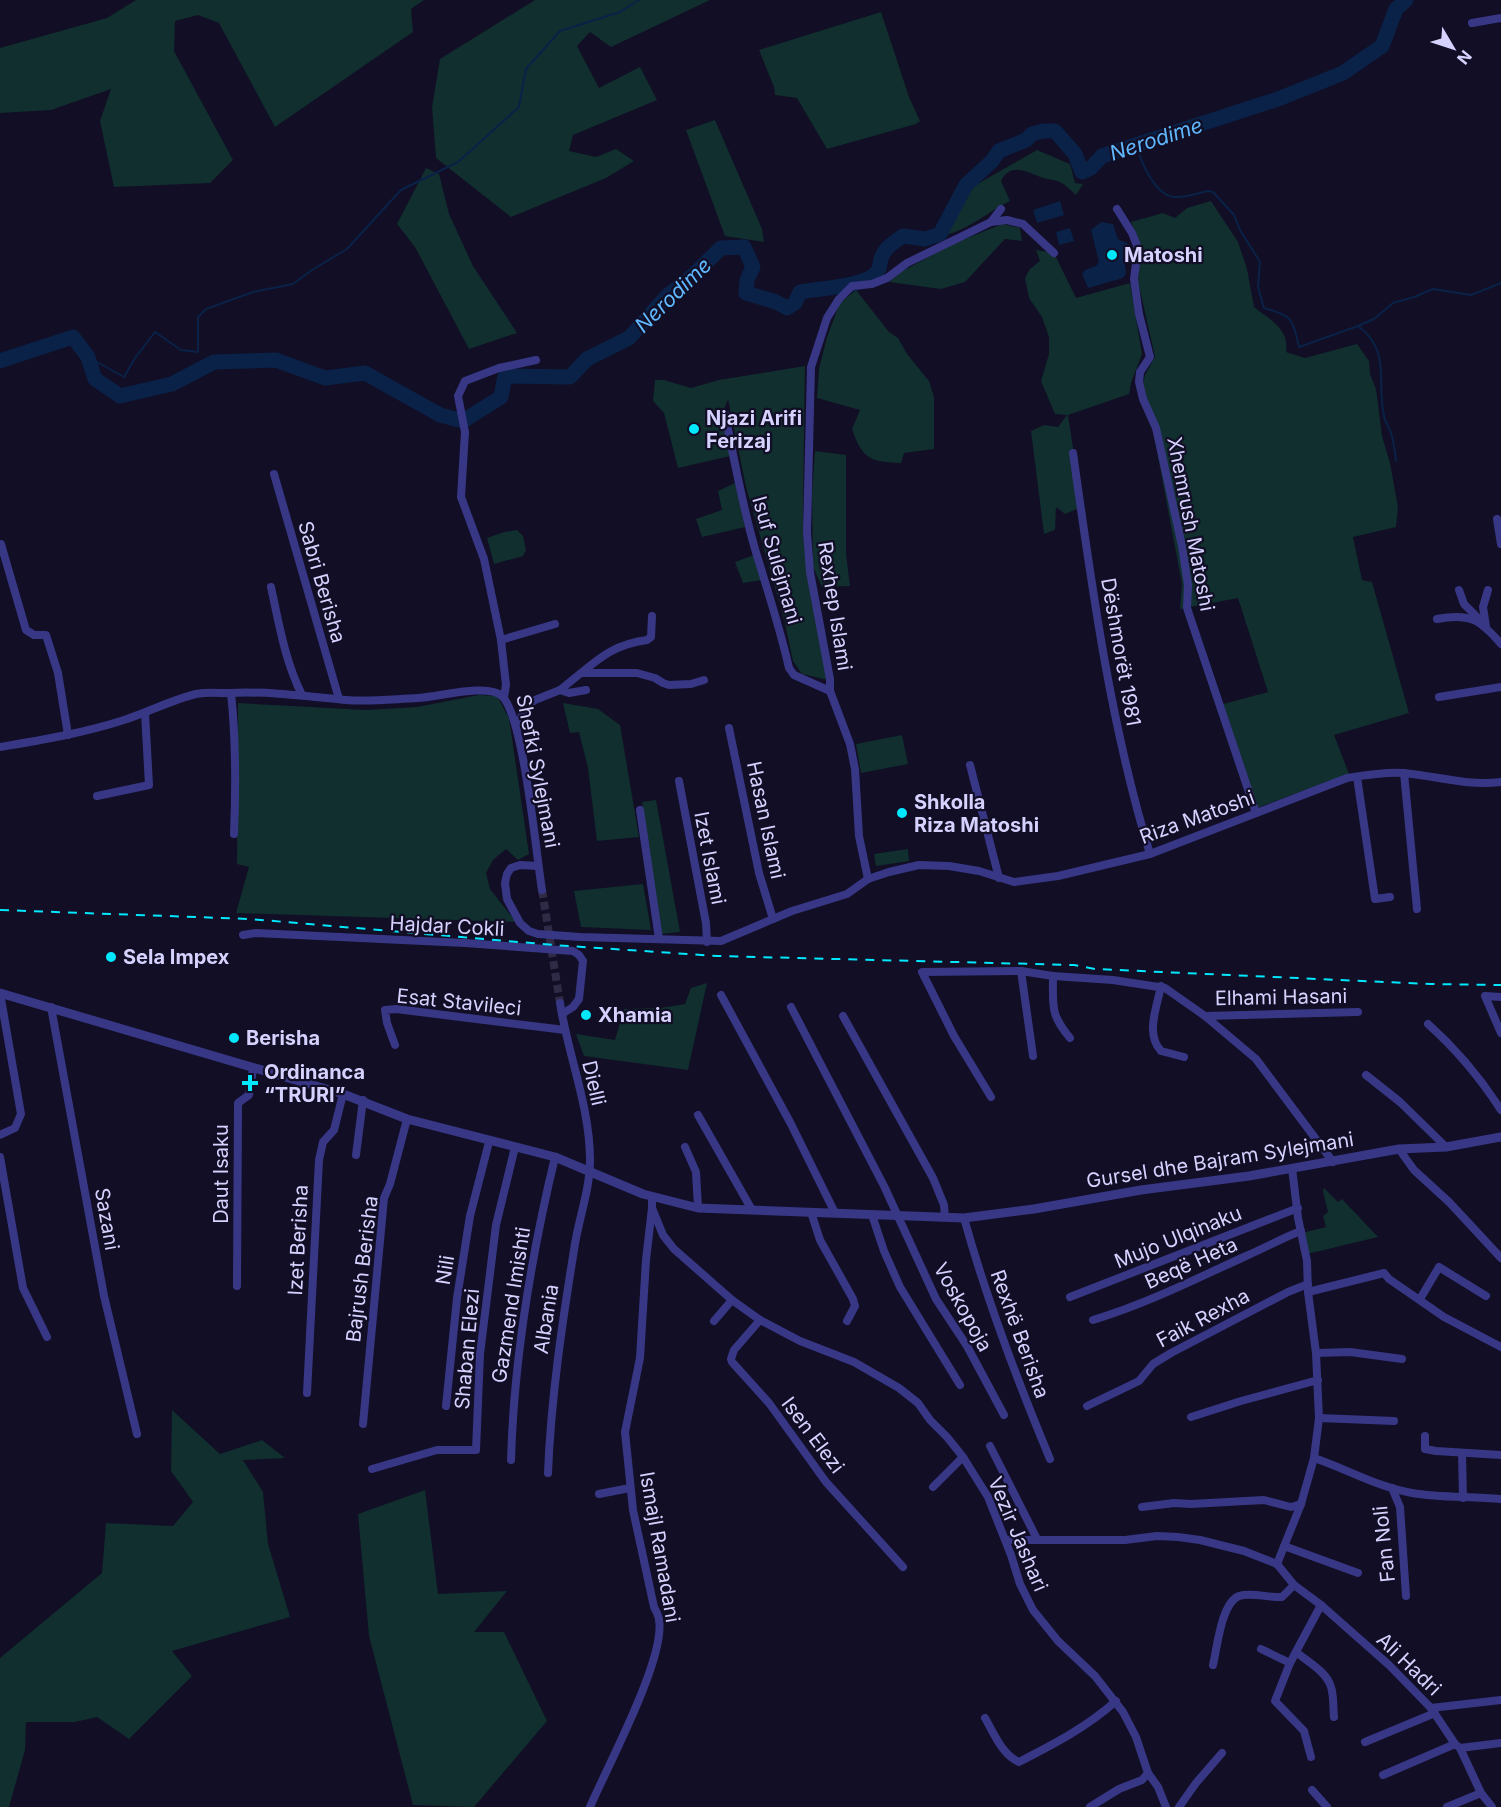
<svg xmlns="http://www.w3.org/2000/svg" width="1501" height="1807" viewBox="0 0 1501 1807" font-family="Inter,sans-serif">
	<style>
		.green { fill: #102f2e }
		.water { fill: #0a2248 }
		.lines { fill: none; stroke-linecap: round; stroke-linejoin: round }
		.stream { stroke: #0a2248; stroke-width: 2 }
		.river { stroke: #0a2248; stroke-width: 15 }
		.minor-tunnel { stroke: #2f2b46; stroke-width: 8; stroke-dasharray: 8 4; stroke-linecap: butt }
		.minor { stroke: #383786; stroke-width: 8 }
		.tertiary { stroke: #383786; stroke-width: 9 }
		.rail { stroke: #00e8fd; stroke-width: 2; stroke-dasharray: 9 8; stroke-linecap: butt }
		.poi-dot { fill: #00e8fd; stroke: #110e25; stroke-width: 2 }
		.labels { text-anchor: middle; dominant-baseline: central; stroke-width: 4.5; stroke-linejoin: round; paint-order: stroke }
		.poi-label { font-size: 20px; font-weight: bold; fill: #d6d2ff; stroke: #110e25; text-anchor: start }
		.street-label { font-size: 20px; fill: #d6d2ff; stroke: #110e25 }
		.water-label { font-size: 21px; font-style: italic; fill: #60b8ff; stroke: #110e25 }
	</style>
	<rect width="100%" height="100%" fill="#110e25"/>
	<g class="green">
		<path d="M136,0H424L411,9L413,32L275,127L219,23L198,15L175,21L174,51L233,160L210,183L114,187L100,121L111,89L51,110L0,113V48L107,18Z"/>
		<path d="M535,0H710L611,47L590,32L577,46L599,88L640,67L657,100L573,135L569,151L596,157L616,149L634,161L606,178L511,217L436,158L432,107L440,59Z"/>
		<path d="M881,12L909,97L920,121L916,124L827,149L797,98L775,95L774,87L759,50Z"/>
		<path d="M715,120L762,229L764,242L725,236L686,130Z"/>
		<path d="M1037,150L1070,164L1075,183L1083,184L1076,195C1071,190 1064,183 1057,181C1051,179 1044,179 1038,176C1025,171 1010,163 1001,181L1010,201C988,212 969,229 946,235L956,213L974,186Z"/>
		<path d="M426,168L439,174L449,214L473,266L517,333L469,349L415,247L397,224Z"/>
		<path d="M1211,201L1238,242L1247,269L1254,307C1269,319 1290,329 1286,352L1305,358L1357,344L1369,361L1370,374L1376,389L1382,436L1390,463L1398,507L1396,527L1353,537L1362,580L1372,582L1409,713L1334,735L1349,774L1262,806L1253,811L1216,706L1268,692L1238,598L1180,609L1182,584L1153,430L1142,387L1145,375L1155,357L1138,281L1141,246L1131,222L1163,213L1175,218L1187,208Z"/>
		<path d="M1002,224L1020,228L1022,241L1005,239L965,282L941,289L889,282L901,272L953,244Z"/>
		<path d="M1036,250L1054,253L1076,298L1130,283L1142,354L1131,383L1129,394L1068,415L1082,507L1065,514L1056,507L1055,530L1044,534L1031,431L1044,425L1058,427L1067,415L1055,414L1041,381L1049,354V337L1042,317L1029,298L1025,278L1030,269L1040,261Z"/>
		<path d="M856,290L889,332L898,338L907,354L929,381L934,397V449L904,453L901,463C871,462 862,459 852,429L860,410L817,398L819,369L827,337L840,303Z"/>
		<path d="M805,366L803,509L804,547L828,680L802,674L793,661L784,619L746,487L728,399L723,412L730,456L678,468L664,413L653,401L655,380H664L691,388L719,380Z"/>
		<path d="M815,451L846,455V554L850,586L822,587L813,567L812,494Z"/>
		<path d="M735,483L745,527L702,537L696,519L722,510L718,491Z"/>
		<path d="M517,530L523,536L526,550L523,556L494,564L487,538L504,532Z"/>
		<path d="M754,555L761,580L743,583L735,562Z"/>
		<path d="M479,695L497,696L509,718L529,854L518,860L506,849L493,860L486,873L490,889L516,922L236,913L249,867L237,864L238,703L366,710L417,707Z"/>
		<path d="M563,703L598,709L620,725L639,837L597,841L588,768L579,732L570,733Z"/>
		<path d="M902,735L908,764L861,773L856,744Z"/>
		<path d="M656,800L680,932L661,934L642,802Z"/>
		<path d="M908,849L909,861L876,866L874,854Z"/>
		<path d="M643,884L651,930L581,927L574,891Z"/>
		<path d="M707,983L688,1070L584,1056L576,1034L615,1040L624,1009L660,1008L685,1004L691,988Z"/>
		<path d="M1324,1188L1338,1202L1342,1199L1378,1237L1307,1254L1302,1233L1326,1227L1323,1216L1328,1212L1323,1191Z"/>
		<path d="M172,1410L220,1454L262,1440L285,1458L243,1460L263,1492L268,1544L290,1617L172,1651L192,1676L129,1739L97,1717L75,1722H26L25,1750L9,1807H0V1658L102,1573L106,1523L173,1526L193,1502L171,1471Z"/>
		<path d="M425,1490L438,1594L507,1591L474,1632H504L547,1721L474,1807L413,1805L369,1636L358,1514Z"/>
	</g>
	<g class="water">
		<path d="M1060,201L1064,215L1037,223L1033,210Z"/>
		<path d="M1101,222L1113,224L1118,239L1129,244V253L1124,258L1126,274L1123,278L1088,288L1082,274L1085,270L1096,266L1099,262L1091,230Z"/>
		<path d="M1070,228L1074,241L1059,245L1056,232Z"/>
	</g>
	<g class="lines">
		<g class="stream">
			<path d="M1137,145C1140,161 1155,195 1174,197C1184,198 1198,193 1208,191L1213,192L1234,215L1240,230L1260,262L1258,287L1264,308C1293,316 1292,318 1299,347L1358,326C1392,351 1376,382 1384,416C1385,422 1389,427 1391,433C1394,442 1395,452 1396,461"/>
			<path d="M1358,326L1374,319L1393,303L1414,297L1433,289L1471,295L1501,283"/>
			<path d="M88,357L124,377L135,358L155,332L181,350L198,352V317L206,309L253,292L293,284L312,270L347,249L401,190L458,162L519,107L526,69L560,31L620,12L639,0"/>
		</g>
		<path class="river" d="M0,361L73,337L88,357L95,379L120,396L172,384L214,362L276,360L325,378L365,373L440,415L463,421L501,397L505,376L570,377L587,359L629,338L668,295L685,283L721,248L744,247L753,267L747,280L746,293L776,302L787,308L795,303L800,292C819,288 866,287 877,272C881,267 879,265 881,259C883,249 895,241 903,236L925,239L940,234L966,185L992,161L999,151L1026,140L1032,134L1043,131H1055L1075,154L1082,172L1091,168L1102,156L1278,99L1343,73L1382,46L1396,9L1406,0"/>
		<path class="minor-tunnel" d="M542,890L560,1003"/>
		<g class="minor">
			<path d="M1472,23L1501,18"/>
			<path d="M1117,209L1132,233L1138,248L1134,279L1139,314L1150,357L1140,372L1139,382L1143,399L1156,428L1182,546L1188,585L1187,608L1256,813"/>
			<path d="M991,222L1001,209"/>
			<path d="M725,414C734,459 742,504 755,549C767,589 780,628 789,668L794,675L830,691"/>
			<path d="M1073,453C1092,588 1110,723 1150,854"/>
			<path d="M274,474L339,699"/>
			<path d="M1497,519L1501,544"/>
			<path d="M1,544L26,630L34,635H46L58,673L68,735"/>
			<path d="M271,587C279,624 285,661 302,695"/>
			<path d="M1459,590L1464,604L1484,624"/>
			<path d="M1437,619C1469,613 1480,619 1501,644"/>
			<path d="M1486,626L1483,607L1488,590"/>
			<path d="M501,640L555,624"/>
			<path d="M581,673C603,655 617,644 647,640L651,637L652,616"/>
			<path d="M560,690L569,693L586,690"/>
			<path d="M231,693C236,740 236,786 234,834"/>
			<path d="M504,697L506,685L501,640L484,559L461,497L465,432L458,396L465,381L499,368L536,360"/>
			<path d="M1439,697L1501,687"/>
			<path d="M517,728L525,707L535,700L560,690L581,673H637L655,678L663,683L669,685L691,684L704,680"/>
			<path d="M729,728L759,873L773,919"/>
			<path d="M0,747C42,740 84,733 124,720C149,712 171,700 196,694C207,692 218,693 228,693C268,691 306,696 346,700C370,702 394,699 418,698C438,697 488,683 502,696C524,717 536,854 542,890"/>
			<path d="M970,765L999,878"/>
			<path d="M1404,773L1417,909"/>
			<path d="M1357,777L1375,899L1390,897"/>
			<path d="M679,781L706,923L707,942"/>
			<path d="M97,796L149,785L145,713"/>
			<path d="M640,810L659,939"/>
			<path d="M538,866L520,865L511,868L507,874L505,883L507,899L520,923L529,931L538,934L580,937L721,941L792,911L847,894L868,879L889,872L919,865L949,866L979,871L1014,882L1058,876L1150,854L1347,778C1366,775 1384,772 1403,773C1438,776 1464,786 1501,782"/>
			<path d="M868,879L859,836L855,769L850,744L830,691V679L810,572L807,532L811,367L827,318L839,299L852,286L872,284L887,278L907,263L991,222L1007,220L1023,224L1054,253"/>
			<path d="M243,935L256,933L465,943L573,951L579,955L583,961L579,999L573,1007L562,1014"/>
			<path d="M1021,971L1033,1056"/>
			<path d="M1053,976C1053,1006 1050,1014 1070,1038"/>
			<path d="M1161,986C1157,1007 1145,1034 1161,1051L1184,1057"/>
			<path d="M721,995L791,1124L835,1213"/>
			<path d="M1501,997L1485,996L1501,1033"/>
			<path d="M51,1007L104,1296L137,1434"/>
			<path d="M791,1007L884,1186L936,1299L967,1346L1004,1415"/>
			<path d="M843,1016L933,1178L944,1205L945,1217"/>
			<path d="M1205,1016L1358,1012"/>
			<path d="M1428,1024C1456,1049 1481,1079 1501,1110"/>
			<path d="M395,1045L387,1023L385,1010L396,1009L565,1030"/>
			<path d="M1366,1075L1400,1102L1446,1147"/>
			<path d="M991,1097L954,1036L922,972L1021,971L1053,976L1113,980L1165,988L1205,1016L1256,1059L1333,1162"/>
			<path d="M698,1115L752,1210"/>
			<path d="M0,1135L15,1128L21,1114L0,993"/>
			<path d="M685,1147L696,1172L698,1208"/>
			<path d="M1399,1149L1414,1170L1449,1202L1501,1258"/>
			<path d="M356,1155L363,1100"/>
			<path d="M0,1157L23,1288L47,1337"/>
			<path d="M652,1197V1208L663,1235L674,1249L732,1300L760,1320L800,1341L854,1362L899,1388L918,1403L930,1420L947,1437L963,1457L988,1497L1011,1555L1020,1584L1033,1610L1058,1641L1095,1676L1123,1712L1136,1737L1148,1773L1158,1787L1166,1807"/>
			<path d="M811,1212L820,1240L853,1299L855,1306L847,1321"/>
			<path d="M872,1215L884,1251L900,1287L960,1385"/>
			<path d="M964,1218C987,1301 1017,1380 1050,1459"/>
			<path d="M237,1286L238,1103L249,1095L253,1069"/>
			<path d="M1308,1292L1384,1273L1389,1279L1444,1317L1501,1347"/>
			<path d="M1070,1297L1298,1208"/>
			<path d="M1420,1299L1439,1267L1486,1296"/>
			<path d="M760,1320L734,1350L731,1359L732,1362L769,1403L826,1482L903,1567"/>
			<path d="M1093,1320C1146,1304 1196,1279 1246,1256C1265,1248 1282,1238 1301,1231"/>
			<path d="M714,1321L732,1300"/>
			<path d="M1316,1353L1350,1352L1402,1359"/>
			<path d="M307,1393L319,1160L323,1142L334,1130L343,1094"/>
			<path d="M446,1406L457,1298L470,1216L489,1142"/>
			<path d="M1087,1406L1139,1381L1153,1364L1171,1353L1288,1292L1308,1284"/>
			<path d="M1191,1417L1241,1401L1318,1380"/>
			<path d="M1319,1418L1394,1421"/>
			<path d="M363,1424L384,1198L390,1184L407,1119"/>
			<path d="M1425,1436V1449L1436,1451L1501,1455"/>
			<path d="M990,1446L1037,1539"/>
			<path d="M1462,1453L1463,1498"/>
			<path d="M1314,1458C1347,1469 1377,1487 1412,1493C1441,1498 1471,1496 1501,1499"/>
			<path d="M511,1460C514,1357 531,1257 555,1157"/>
			<path d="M372,1469L437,1450H476L480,1354L496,1225L515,1147"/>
			<path d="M548,1473C551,1398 562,1324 574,1250C578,1220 590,1191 590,1160C590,1107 568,1055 560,1003"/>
			<path d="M933,1487L963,1457"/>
			<path d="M1392,1488L1400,1507L1406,1596"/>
			<path d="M599,1494L630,1488"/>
			<path d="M1142,1507L1174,1503L1191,1504L1264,1500L1291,1507L1301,1504"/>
			<path d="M1006,1540H1125L1157,1536L1178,1537L1200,1540L1244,1551L1277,1564"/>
			<path d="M1284,1546L1358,1573"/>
			<path d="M1277,1564L1301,1504L1314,1458L1319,1418L1316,1353L1308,1292L1307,1261L1298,1218L1292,1168"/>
			<path d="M1277,1564L1294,1585L1321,1605L1389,1665L1431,1708L1455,1744L1460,1748L1481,1793L1492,1807"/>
			<path d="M1261,1649L1290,1663"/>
			<path d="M1296,1652C1307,1661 1327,1672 1331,1687C1334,1696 1333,1708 1334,1717"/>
			<path d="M1213,1665C1217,1649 1221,1603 1239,1596C1252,1592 1269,1598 1282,1597L1294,1585"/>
			<path d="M1431,1708L1501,1700"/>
			<path d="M985,1718C994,1733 1002,1755 1019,1762C1054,1744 1087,1727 1116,1701"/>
			<path d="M1365,1742L1435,1713"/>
			<path d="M1460,1748L1501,1743"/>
			<path d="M1311,1757L1304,1731L1275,1701L1290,1663L1321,1605"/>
			<path d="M1383,1775L1455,1744"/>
			<path d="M1312,1790L1327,1807"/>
			<path d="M590,1807C606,1769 666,1658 659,1620C659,1616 656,1611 654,1607L633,1510L625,1432L640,1358L646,1260L652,1208"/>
			<path d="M1090,1807L1119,1789L1142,1780L1148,1773"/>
			<path d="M1179,1807L1196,1783L1222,1753"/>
			<path d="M1447,1807L1481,1793"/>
		</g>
		<path class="tertiary" d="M0,993L343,1094L407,1119L555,1157L643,1194L698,1208L964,1218L1034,1209L1141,1190L1249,1176L1399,1149L1446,1147L1501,1137"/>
		<path class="rail" d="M0,910L250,919L554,945L717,956L1074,965L1095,969L1430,984L1501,985"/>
	</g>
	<g class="poi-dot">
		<circle cx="1112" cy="255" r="6"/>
		<circle cx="694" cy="429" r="6"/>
		<circle cx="902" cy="813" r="6"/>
		<circle cx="111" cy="957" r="6"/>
		<circle cx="586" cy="1015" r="6"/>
		<circle cx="234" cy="1038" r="6"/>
		<path d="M247 1074h6v6h6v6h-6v6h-6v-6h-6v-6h6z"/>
	</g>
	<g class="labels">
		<g class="poi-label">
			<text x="1124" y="255">Matoshi</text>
			<text x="706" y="418">Njazi Arifi<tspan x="706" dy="23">Ferizaj</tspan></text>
			<text x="914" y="802">Shkolla<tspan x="914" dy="23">Riza Matoshi</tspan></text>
			<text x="123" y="957">Sela Impex</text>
			<text x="598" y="1015">Xhamia</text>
			<text x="246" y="1038">Berisha</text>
			<text x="264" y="1072">Ordinanca<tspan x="264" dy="23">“TRURI”</tspan></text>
		</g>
		<g class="street-label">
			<text transform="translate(1191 524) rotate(79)">Xhemrush Matoshi</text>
			<text transform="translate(777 560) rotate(74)">Isuf Sulejmani</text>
			<text transform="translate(322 582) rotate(74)">Sabri Berisha</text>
			<text transform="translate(835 606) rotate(81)">Rexhep Islami</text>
			<text transform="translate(1121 652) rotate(80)">Dëshmorët 1981</text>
			<text transform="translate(538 771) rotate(79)">Shefki Sylejmani</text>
			<text transform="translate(1197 817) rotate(-20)">Riza Matoshi</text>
			<text transform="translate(766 820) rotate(78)">Hasan Islami</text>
			<text transform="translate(710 858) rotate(79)">Izet Islami</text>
			<text transform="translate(447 926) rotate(3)">Hajdar Cokli</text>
			<text transform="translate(1281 997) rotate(-1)">Elhami Hasani</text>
			<text transform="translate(459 1002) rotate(6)">Esat Stavileci</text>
			<text transform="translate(594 1083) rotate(77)">Dielli</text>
			<text transform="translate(1220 1160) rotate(-9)">Gursel dhe Bajram Sylejmani</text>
			<text transform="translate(221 1174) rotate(-90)">Daut Isaku</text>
			<text transform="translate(107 1219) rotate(80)">Sazani</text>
			<text transform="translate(1178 1237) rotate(-22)">Mujo Ulqinaku</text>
			<text transform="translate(298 1240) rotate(-87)">Izet Berisha</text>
			<text transform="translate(1191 1263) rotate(-24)">Beqë Heta</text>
			<text transform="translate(362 1269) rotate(-83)">Bajrush Berisha</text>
			<text transform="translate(445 1270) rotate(-81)">Nili</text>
			<text transform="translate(511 1305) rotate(-81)">Gazmend Imishti</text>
			<text transform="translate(963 1307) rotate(61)">Voskopoja</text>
			<text transform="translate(1203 1318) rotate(-28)">Faik Rexha</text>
			<text transform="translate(546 1319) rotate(-81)">Albania</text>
			<text transform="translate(1020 1334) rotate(70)">Rexhë Berisha</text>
			<text transform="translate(467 1349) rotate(-85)">Shaban Elezi</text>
			<text transform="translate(813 1435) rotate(53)">Isen Elezi</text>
			<text transform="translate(1018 1534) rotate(67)">Vezir Jashari</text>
			<text transform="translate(1384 1544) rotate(-96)">Fan Noli</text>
			<text transform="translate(660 1547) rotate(80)">Ismajl Ramadani</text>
			<text transform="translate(1409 1664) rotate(44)">Ali Hadri</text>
		</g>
		<g class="water-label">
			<text transform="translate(1156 139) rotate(-18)">Nerodime</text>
			<text transform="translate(673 295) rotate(-44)">Nerodime</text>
		</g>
	</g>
	<g transform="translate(1453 48) rotate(129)" stroke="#110e25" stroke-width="4.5" paint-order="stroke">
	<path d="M0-4.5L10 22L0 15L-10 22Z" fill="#d6d2ff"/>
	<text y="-9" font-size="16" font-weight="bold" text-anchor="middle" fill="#d6d2ff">N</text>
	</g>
</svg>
